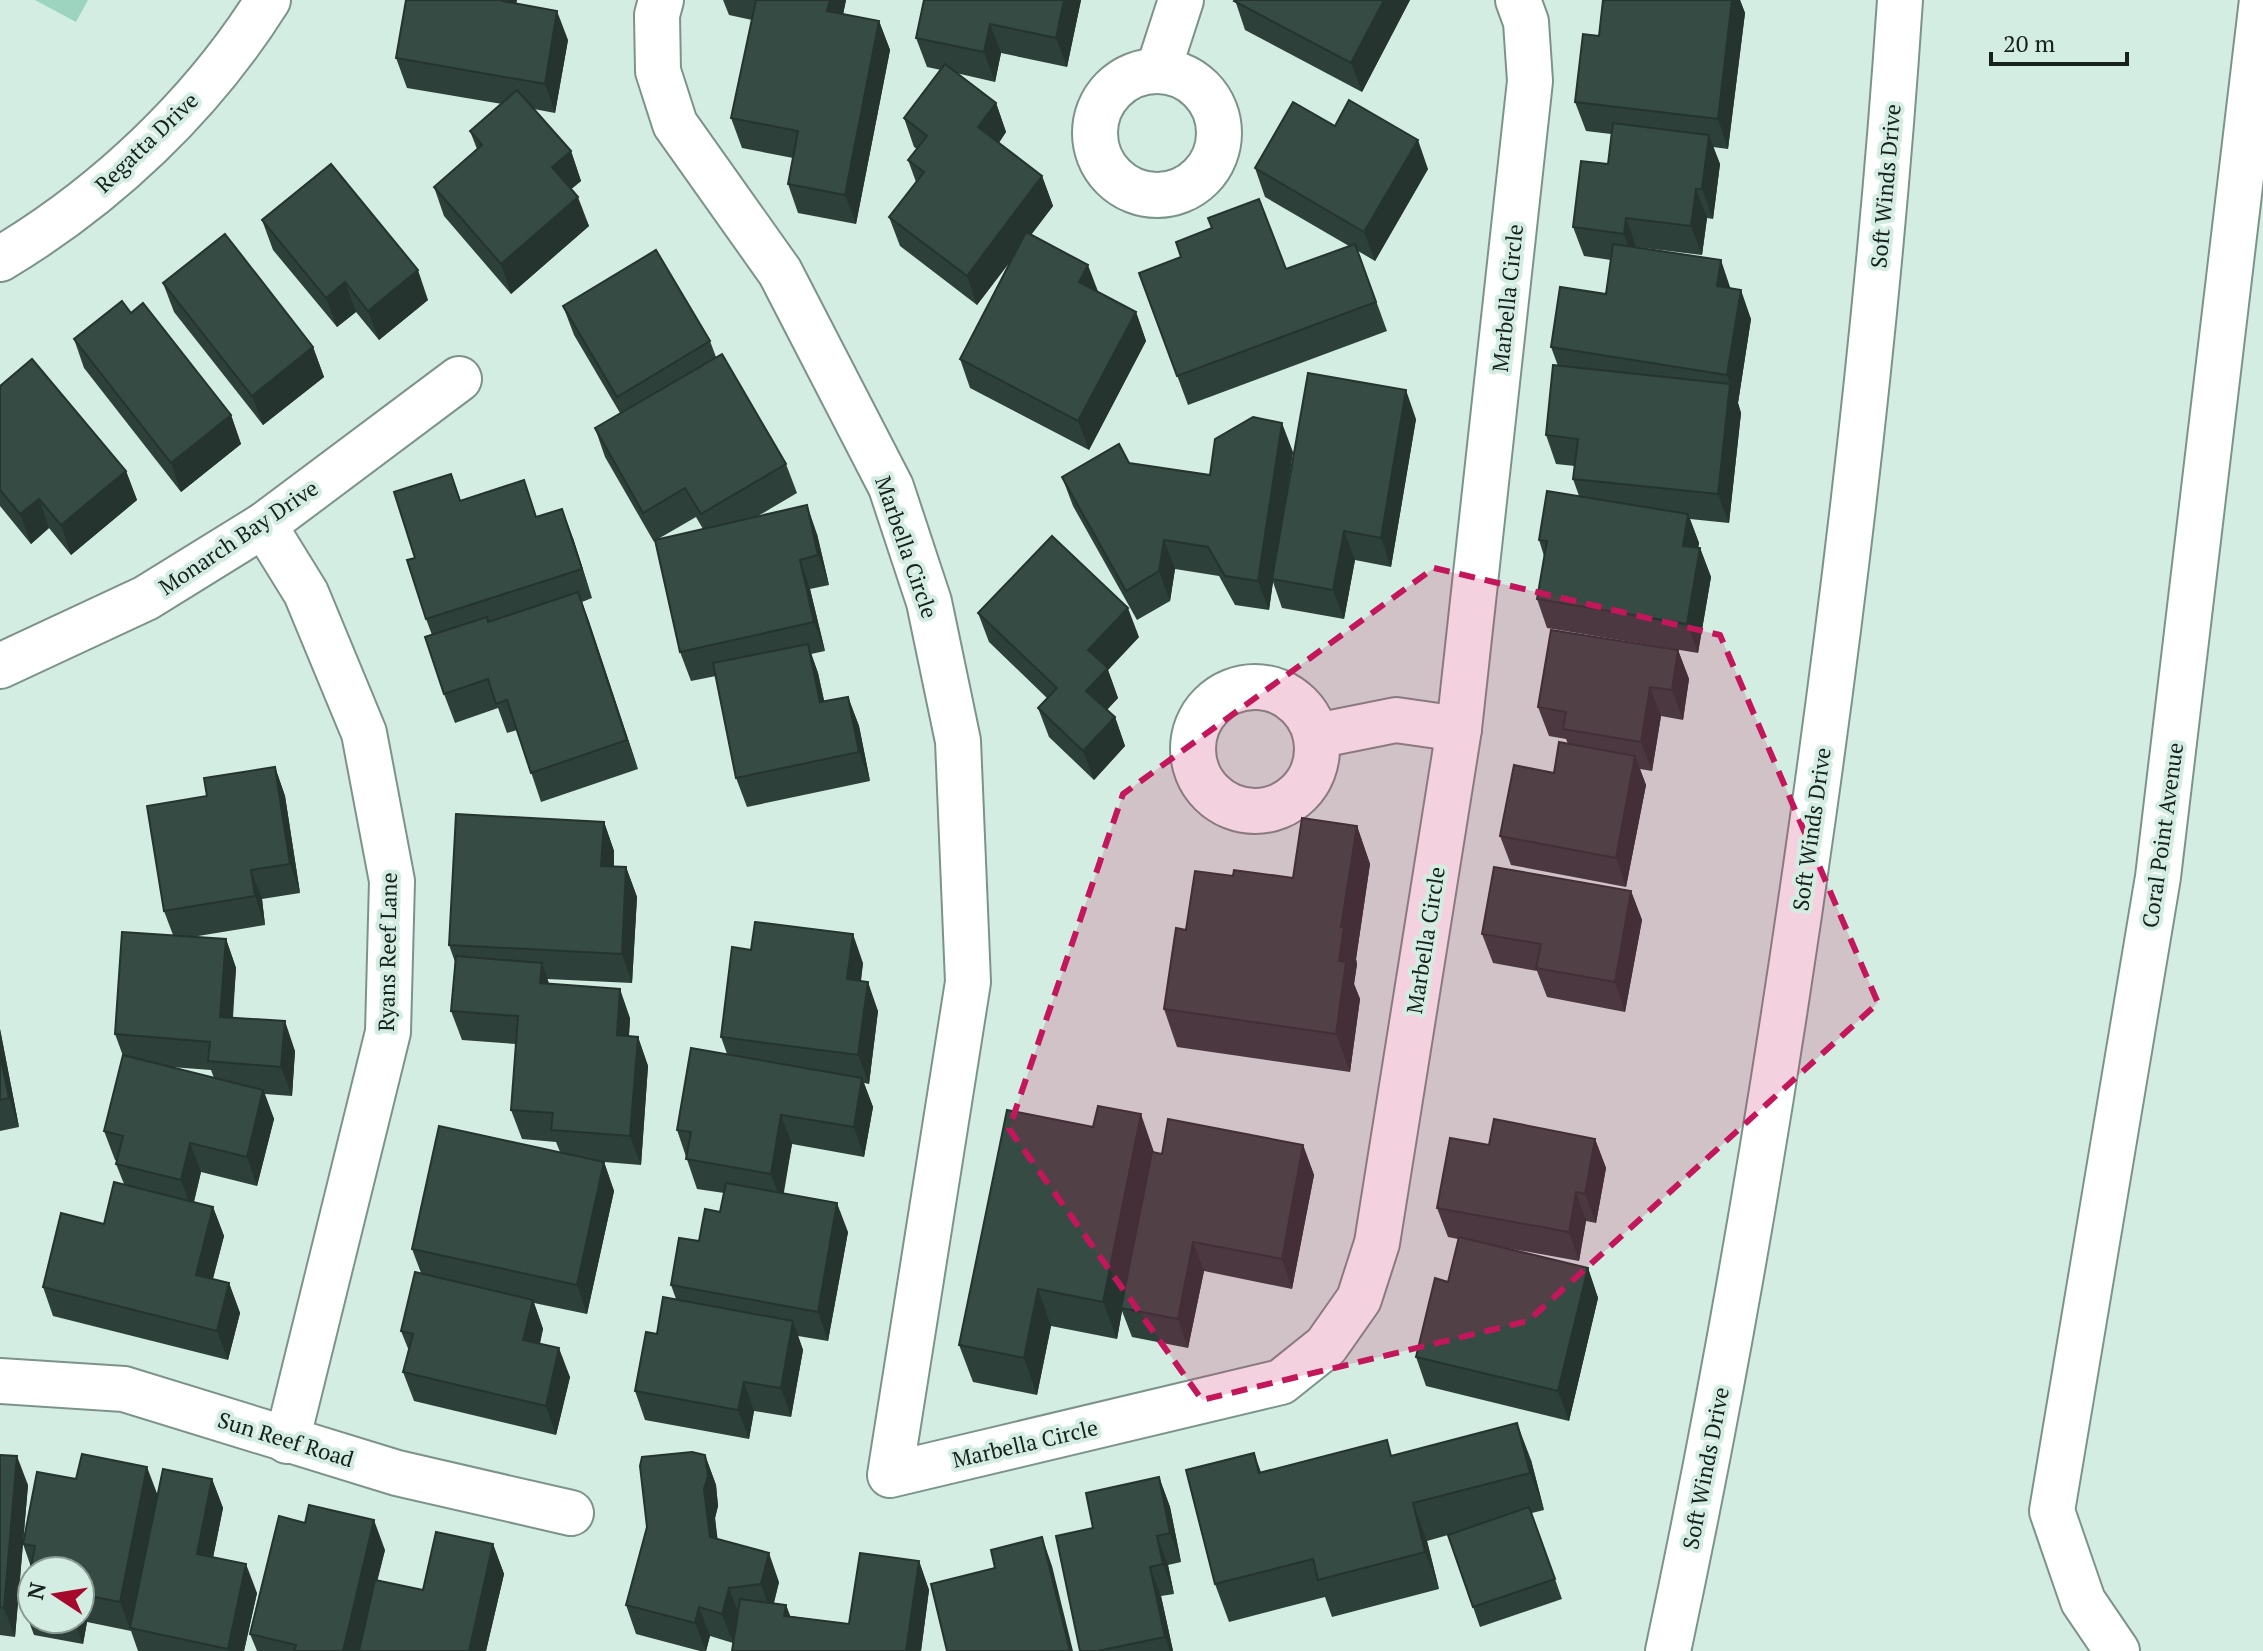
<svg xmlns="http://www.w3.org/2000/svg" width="2263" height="1651" viewBox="0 0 2263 1651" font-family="'PT Serif',serif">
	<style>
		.green { fill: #9dd4c0 }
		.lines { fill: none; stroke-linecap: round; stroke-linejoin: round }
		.minor-casing { stroke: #7c938a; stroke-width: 48 }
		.minor { stroke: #fff; stroke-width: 44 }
		.wall { fill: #2e403a; fill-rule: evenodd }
		.shaded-wall { fill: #25342f }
		.building { fill: #354b43; stroke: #25342f; stroke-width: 2 }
		.marked { fill: #c2185b; fill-opacity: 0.2; stroke: #c2185b; stroke-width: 6; stroke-dasharray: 16 10; stroke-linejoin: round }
		.labels { text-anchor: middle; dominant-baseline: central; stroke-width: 8; stroke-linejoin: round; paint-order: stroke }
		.street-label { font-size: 22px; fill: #17211d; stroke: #d4ede3 }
	</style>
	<rect width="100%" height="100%" fill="#d4ede3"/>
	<path class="green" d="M35,0H88L76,22Z"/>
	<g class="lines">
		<defs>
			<g id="minor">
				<path d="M661,0L657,15L658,71L675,124L780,272L891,487L929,602L958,741L968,982L890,1475L1281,1382L1326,1346L1359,1299L1377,1243L1459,729L1530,81L1526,22L1518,0"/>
				<path d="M1158,71L1181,0"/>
				<circle cx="1157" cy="133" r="62"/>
				<path d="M0,259C106,196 202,105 268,0"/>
				<path d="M264,525L306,593L364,733L392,881L388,1032L287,1441"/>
				<path d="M0,666L146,598L264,525L459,379"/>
				<circle cx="1255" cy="749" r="62"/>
				<path d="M1316,736L1396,720L1459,729"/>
				<path d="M0,1381L124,1389L397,1473L571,1513"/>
				<path d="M1668,1651C1727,1375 1774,1096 1813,817C1851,546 1882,273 1900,0"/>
				<path d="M2117,1651L2083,1601L2052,1511L2158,877L2262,0"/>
			</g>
		</defs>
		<use href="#minor" class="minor-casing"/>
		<use href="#minor" class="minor"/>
	</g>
	<g class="wall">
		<path d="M723,0H846L843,14L879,21L890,50L856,224L798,213L788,184L793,158L742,148L731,118L752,20L729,15Z"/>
		<path d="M1081,0L1067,67L1001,53L995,82L956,73L996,103L1006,132L999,143L1042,176L1053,206L1031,235L1098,292L1136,312L1146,341L1089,450L970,388L960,359L1010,261L977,305L900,246L889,217L916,182L908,160L917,149L914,147L904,118L941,70L927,67L916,38Z"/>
		<path d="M1235,0H1410L1362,92L1245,30Z"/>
		<path d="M1603,0H1740L1745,13L1728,149L1713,147L1720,164L1713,219L1707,218L1702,255L1636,247L1731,288L1751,319L1738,403L1741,413L1729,523L1690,519L1699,543L1698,548H1700L1711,577L1698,653L1547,628L1537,599L1544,556L1539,540L1579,496L1573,479L1575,466L1556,464L1546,435L1558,366L1551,347L1606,294L1611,260L1584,256L1573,227L1608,164L1611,134L1586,131L1575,102L1599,36Z"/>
		<path d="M517,4L568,40L555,113L534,109L571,151L581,181L571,189L589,226L511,294L444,216L434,187L477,149L470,131L502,104L407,88L396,58Z"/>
		<path d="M1335,126L1428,169L1375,261L1358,251L1387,331L1188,405L1139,273L1286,269L1349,246L1265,197L1255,168Z"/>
		<path d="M262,220L428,300L379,340L356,312L337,327L273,250Z"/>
		<path d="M163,283L313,347L324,377L263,425L174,312Z"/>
		<path d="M563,306L710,341L716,357L786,464L797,493L758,516L817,534L829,585L810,589L825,651L811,654L818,673L824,701L848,697L859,726L870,781L747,807L736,778L716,676L691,681L680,652L655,541L654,542L605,457L595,428L620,413L574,335ZM696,517L703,529L658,539Z"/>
		<path d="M131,313L231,415L241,444L181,492L84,368L74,339Z"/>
		<path d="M0,386L126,471L137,500L71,555L49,528L31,544L0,506Z"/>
		<path d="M1416,419L1391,567L1355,560L1344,619L1282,608L1273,582L1269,610L1235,605L1219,576L1175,569L1170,601L1137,620L1073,506L1062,477L1129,463L1210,475L1293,452L1288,484Z"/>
		<path d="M451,474L461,501L537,517L573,538L592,598L582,602L638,769L541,802L517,730L507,733L498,708L455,723L444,694L432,635L426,619L415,558Z"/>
		<path d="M978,613L1139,637L1108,670L1118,698L1107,710L1115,717L1125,746L1094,780L1049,737L1038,708L1047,698L989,642Z"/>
		<path d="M1678,650L1689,679L1683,720L1661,716L1652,771L1640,769L1646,785L1626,887L1511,865L1500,836L1554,773L1568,744L1566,739L1549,736L1538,707Z"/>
		<path d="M275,767L285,796L300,893L262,899L265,925L192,937L226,939L236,968L233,1018L295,1051L292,1096L265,1094L274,1119L257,1186L201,1172L194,1202L213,1207L224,1236L213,1279L229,1283L240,1313L228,1360L53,1316L43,1287L104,1224L124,1184L116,1164L117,1161L115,1160L104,1131L123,1056L115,1034L173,935L164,911L207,796ZM171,1067L211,1070L214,1078Z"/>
		<path d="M604,822L614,851V867H626L637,897L632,983L547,979L549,984L630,1018L629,1036L638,1037L648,1066L641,1165L604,1162L614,1191L587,1314L534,1303L543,1329L540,1344L570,1377L556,1435L414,1401L403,1372L409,1351L401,1331L421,1273L412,1249L560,1152L556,1142L522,1139L511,1110L516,1044L462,1040L451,1011L455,962L449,945Z"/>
		<path d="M1357,826L1370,864L1356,959L1357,964L1354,984L1360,999L1350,1072L1177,1047L1164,1009L1186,930L1233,876L1293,878Z"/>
		<path d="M1631,891L1642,920L1625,1012L1547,997L1537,971L1493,963L1482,934Z"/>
		<path d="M863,963L861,981L878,1011L869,1084L864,1083L873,1107L864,1157L792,1144L783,1193L848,1232L828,1341L798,1336L803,1350L791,1417L754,1411L749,1439L645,1420L635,1391L657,1334L676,1299L671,1285L699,1241L720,1212L724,1193L697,1189L677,1130L727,1054L721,1037Z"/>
		<path d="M0,1029L19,1127L0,1131Z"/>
		<path d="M1093,1127L1154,1153L1162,1154L1303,1145L1314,1175L1292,1289L1204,1271L1188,1348L1132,1337L1122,1311L1117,1339L1051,1326L1037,1395L973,1382L959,1345Z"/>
		<path d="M1595,1139L1606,1168L1596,1223L1586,1221L1579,1261L1490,1245L1588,1268L1598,1298L1569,1421L1426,1386L1416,1357L1448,1282L1458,1239L1448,1237L1437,1208L1489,1145Z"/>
		<path d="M1254,1453L1261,1472L1393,1455L1531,1460L1544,1510L1532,1513L1562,1599L1480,1627L1448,1535L1427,1541L1439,1589L1332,1617L1325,1597L1229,1622L1215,1584Z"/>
		<path d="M0,1455L28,1485L15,1637L0,1635Z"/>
		<path d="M705,1455L716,1485L718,1506L715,1518L717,1539L779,1582L774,1603L786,1605L790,1616L849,1624L919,1561L929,1590L921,1651H732L735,1636L733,1643L710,1636L706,1651H700L636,1634L626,1605Z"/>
		<path d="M1159,1477L1170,1507L1181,1562L1168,1565L1174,1594L1161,1596L1173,1651H1080L1093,1528Z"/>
		<path d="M212,1479L223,1508L213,1557L257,1593L244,1651H138L131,1631L87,1622L83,1644L34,1635L23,1606L31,1567L23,1544L157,1495ZM32,1571H80V1619H32Z"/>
		<path d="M493,1544L504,1574L486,1651H257L250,1634L385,1550L377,1580L423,1590Z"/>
	</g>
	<g class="shaded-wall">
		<path d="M502,0H517L512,31Z"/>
		<path d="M830,0H846L838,40L827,11Z"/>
		<path d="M1064,0H1081L1067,67L1056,38Z"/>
		<path d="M1384,0H1410L1362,92L1351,63Z"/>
		<path d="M1732,0H1740L1745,13L1728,149L1718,119Z"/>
		<path d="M557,11L568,40L555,113L545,84Z"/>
		<path d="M879,21L890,50L856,224L845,195Z"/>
		<path d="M990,24L1001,53L995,82L984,52Z"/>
		<path d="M996,103L1006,132L989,156L978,127Z"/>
		<path d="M1709,135L1720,164L1713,219L1702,189Z"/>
		<path d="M1418,140L1428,169L1375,261L1364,232Z"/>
		<path d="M571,151L581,181L563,196L552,167Z"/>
		<path d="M1042,176L1053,206L977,305L967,276Z"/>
		<path d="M1696,189L1707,218L1702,255L1691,226Z"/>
		<path d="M578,197L589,226L511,294L501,264Z"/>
		<path d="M1626,218L1636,247L1634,263L1624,234Z"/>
		<path d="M1721,260L1731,290L1717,286Z"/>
		<path d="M1088,265L1099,294L1079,282Z"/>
		<path d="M418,270L428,300L379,340L368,311Z"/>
		<path d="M345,282L356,312L337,327L326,298Z"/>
		<path d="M1741,290L1751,319L1738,403L1741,413L1729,523L1718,494L1730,384L1727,375Z"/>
		<path d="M1136,312L1146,341L1089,450L1078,421Z"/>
		<path d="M313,347L324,377L263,425L252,396Z"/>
		<path d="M1406,390L1416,419L1391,567L1381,538Z"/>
		<path d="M231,415L241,444L181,492L171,463Z"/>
		<path d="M1282,423L1293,452L1273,579H1272L1273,582L1269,610L1258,581Z"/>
		<path d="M126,471L137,500L71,555L61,525Z"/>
		<path d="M39,499L49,528L31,544L20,514Z"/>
		<path d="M807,505L817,534L829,585L818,555Z"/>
		<path d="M562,509L573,538L592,598L582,569Z"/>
		<path d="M1688,514L1699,543L1694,575L1683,546Z"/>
		<path d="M1344,531L1355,560L1344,619L1333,590Z"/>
		<path d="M1164,540L1175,569L1170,601L1159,571Z"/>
		<path d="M1700,548L1711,577L1698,653L1687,624Z"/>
		<path d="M800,560L810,589L825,651L814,622Z"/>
		<path d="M578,592L589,621L638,769L627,740Z"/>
		<path d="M1128,608L1139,637L1108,670L1118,698L1097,720L1086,691L1088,650Z"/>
		<path d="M808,644L818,673L831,732L820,702Z"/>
		<path d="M1678,650L1689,679L1683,720L1672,690Z"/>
		<path d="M1650,687L1661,716L1652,771L1641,742Z"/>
		<path d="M848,697L859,726L870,781L859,752Z"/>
		<path d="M1115,717L1125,746L1094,780L1083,751Z"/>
		<path d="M1635,756L1646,785L1626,887L1616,858Z"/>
		<path d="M275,767L285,796L300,893L290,864Z"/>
		<path d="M604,822L614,851L612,895L601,866Z"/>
		<path d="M1357,826L1370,864L1356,959L1357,964L1354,984L1360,999L1350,1072L1336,1034L1341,927Z"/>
		<path d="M626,867L637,897L632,983L622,954Z"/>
		<path d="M251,870L262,899L265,925L255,896Z"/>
		<path d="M1631,891L1642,920L1625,1012L1615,982Z"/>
		<path d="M853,934L863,963L857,1009L847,979Z"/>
		<path d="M226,939L236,968L230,1046L220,1017Z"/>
		<path d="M542,963L552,992L540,983Z"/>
		<path d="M868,982L878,1011L869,1084L858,1055Z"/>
		<path d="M620,989L630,1018L627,1065L617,1035Z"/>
		<path d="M285,1021L295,1051L292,1096L281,1067Z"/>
		<path d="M0,1029L19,1127L9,1098L0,1054Z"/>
		<path d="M638,1037L648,1066L641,1165L630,1136Z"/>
		<path d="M862,1078L873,1107L864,1157L854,1127Z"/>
		<path d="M263,1090L274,1119L257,1186L247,1157Z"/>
		<path d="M1141,1114L1154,1152L1123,1308H1121L1122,1311L1117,1339L1103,1302Z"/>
		<path d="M781,1115L792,1144L782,1204L771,1174Z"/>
		<path d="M1595,1139L1606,1168L1596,1223L1585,1194Z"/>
		<path d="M190,1143L201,1172L192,1209L181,1180Z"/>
		<path d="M1303,1145L1314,1175L1292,1289L1282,1259Z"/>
		<path d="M604,1162L614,1191L587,1314L577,1285Z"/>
		<path d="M1576,1192L1586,1221L1579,1261L1569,1232Z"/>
		<path d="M837,1203L848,1232L828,1341L818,1312Z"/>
		<path d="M213,1207L224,1236L206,1304L196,1275Z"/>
		<path d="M1193,1242L1204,1271L1188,1348L1178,1319Z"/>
		<path d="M1588,1268L1598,1298L1569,1421L1558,1391Z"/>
		<path d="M229,1283L240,1313L228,1360L217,1331Z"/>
		<path d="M1038,1289L1051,1326L1037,1395L1024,1358Z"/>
		<path d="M533,1300L543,1329L533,1369L523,1340Z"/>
		<path d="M793,1321L803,1350L791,1417L781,1388Z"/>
		<path d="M559,1348L570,1377L556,1435L546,1406Z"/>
		<path d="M744,1382L754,1411L749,1439L738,1410Z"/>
		<path d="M1517,1423L1531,1460L1544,1510L1530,1473Z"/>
		<path d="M705,1455L716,1485L718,1506L715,1518L721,1566L710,1537L704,1489Z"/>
		<path d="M17,1456L28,1485L15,1637L4,1608Z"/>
		<path d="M147,1467L158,1496L130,1628L131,1631L120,1602Z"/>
		<path d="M1159,1477L1170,1507L1181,1562L1170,1533Z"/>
		<path d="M212,1479L223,1508L208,1583L197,1554Z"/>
		<path d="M1413,1503L1427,1541L1439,1589L1425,1552Z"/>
		<path d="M374,1520L385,1550L360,1651H343Z"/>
		<path d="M1157,1536L1168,1565L1174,1594L1163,1564Z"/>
		<path d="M1042,1537L1052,1566L1073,1651H1070Z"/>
		<path d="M493,1544L504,1574L486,1651H469Z"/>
		<path d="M769,1553L779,1582L771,1613L761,1584Z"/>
		<path d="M919,1561L929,1590L921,1651H906Z"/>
		<path d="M246,1564L257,1593L244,1651H229L228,1649Z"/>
		<path d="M1150,1567L1161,1596L1173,1651H1170L1165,1637Z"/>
		<path d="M729,1588L740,1617L733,1643L722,1614Z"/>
		<path d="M80,1602L87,1622L83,1644L73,1619H80Z"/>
		<path d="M786,1605L797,1634L784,1616Z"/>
		<path d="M699,1607L710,1636L706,1651L695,1623Z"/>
	</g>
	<g class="building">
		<path d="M406,0H502V1L557,11L545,84L396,58Z"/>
		<path d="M756,0H830L827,11L879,21L845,195L788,184L798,131L731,118Z"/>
		<path d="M924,0H1064L1056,38L990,24L984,52L916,38Z"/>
		<path d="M1235,0H1384L1351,63L1234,1Z"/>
		<path d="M1603,0H1732L1718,119L1575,102L1583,34L1599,36Z"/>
		<path d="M945,64L996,103L978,127L1042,176L967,276L889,217L924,172L908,160L927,136L904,118Z"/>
		<path d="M517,90L571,151L552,167L578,197L501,264L434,187L482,145L470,131Z"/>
		<path d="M1349,100L1418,140L1364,232L1255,168L1293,102L1335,126Z"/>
		<path d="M1613,123L1709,135L1702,189H1696L1691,226L1626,218L1624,234L1573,227L1581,161L1608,164Z"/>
		<path d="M331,164L418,270L368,311L345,282L326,298L262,220Z"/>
		<path d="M1259,199L1286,269L1355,244L1376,302L1177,376L1139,273L1181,257L1176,242L1212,228L1208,218Z"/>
		<path d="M1026,232L1088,265L1079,282L1136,312L1078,421L960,359Z"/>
		<path d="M225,234L313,347L252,396L163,283Z"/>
		<path d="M1613,244L1721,260L1717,286L1741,290L1727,375L1551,347L1560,287L1606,294Z"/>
		<path d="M656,250L710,341L617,397L563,306Z"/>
		<path d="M122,301L131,313L143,303L231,415L171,463L74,339Z"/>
		<path d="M722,354L786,464L701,514L685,488L643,513L595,428Z"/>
		<path d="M32,359L126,471L61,525L39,499L20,514L0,490V386Z"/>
		<path d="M1553,365L1730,384L1718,494L1573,479L1578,439L1546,435Z"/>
		<path d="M1308,373L1406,390L1381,538L1344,531L1333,590L1272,579Z"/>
		<path d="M1253,417L1282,423L1258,581L1225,576L1208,547L1164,540L1159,571L1126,591L1062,477L1119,444L1129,463L1210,475L1215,439Z"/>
		<path d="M451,474L460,501L524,480L536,517L562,509L582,569L426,619L407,560L415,558L394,492Z"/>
		<path d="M1547,491L1688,514L1683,546L1700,548L1687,624L1537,599L1547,541L1539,540Z"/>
		<path d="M807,505L818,555L800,560L814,622L680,652L655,540Z"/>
		<path d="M1052,536L1128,608L1088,650L1108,668L1086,691L1115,717L1083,751L1038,708L1057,688L978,613Z"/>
		<path d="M578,592L627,740L531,773L507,700L496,704L488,679L444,694L425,637L487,617L488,622Z"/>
		<path d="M1551,630L1678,650L1672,690L1650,687L1641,742L1563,729L1566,712L1538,707Z"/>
		<path d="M808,644L820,702L848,697L859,752L736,778L713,663Z"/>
		<path d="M1559,742L1635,756L1616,858L1500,836L1514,765L1554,773Z"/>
		<path d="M275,767L290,864L251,870L255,896L164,911L147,806L207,796L204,778Z"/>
		<path d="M456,814L604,822L601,866L626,867L622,954L449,945Z"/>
		<path d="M1302,818L1357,826L1341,927L1344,926L1339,961L1346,962L1336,1034L1164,1009L1176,928L1186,930L1195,871L1233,876L1234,870L1293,878Z"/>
		<path d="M1494,867L1631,891L1615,982L1536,968L1541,944L1482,934Z"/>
		<path d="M755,922L853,934L847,979L868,982L858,1055L721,1037L732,947L751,950Z"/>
		<path d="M122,932L226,939L220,1017L285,1021L281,1067L208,1061L210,1042L115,1034Z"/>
		<path d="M456,956L542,963L540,983L620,989L617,1035L638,1037L630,1136L551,1130L553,1113L511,1110L518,1016L451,1011Z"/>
		<path d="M691,1048L862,1078L854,1127L781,1115L771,1174L686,1159L691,1132L677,1130Z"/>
		<path d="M0,1054L9,1098L0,1100Z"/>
		<path d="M123,1055L263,1090L247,1157L190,1143L181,1180L116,1164L123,1136L104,1131Z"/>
		<path d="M1098,1106L1141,1114L1103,1302L1038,1289L1024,1358L959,1345L1007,1110L1093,1127Z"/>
		<path d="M1168,1119L1303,1145L1282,1259L1193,1242L1178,1319L1121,1308L1152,1152L1162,1154Z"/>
		<path d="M1494,1119L1595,1139L1585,1194L1576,1192L1569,1232L1437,1208L1450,1138L1489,1145Z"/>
		<path d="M439,1126L604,1162L577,1285L412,1249Z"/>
		<path d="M114,1182L213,1207L196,1275L229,1283L217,1331L43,1287L61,1213L104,1224Z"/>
		<path d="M726,1183L837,1203L818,1312L671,1285L679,1238L699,1241L705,1209L720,1212Z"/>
		<path d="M1459,1237L1588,1268L1558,1391L1416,1357L1435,1278L1448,1282Z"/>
		<path d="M415,1272L533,1300L523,1340L559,1348L546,1406L403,1372L413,1334L401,1331Z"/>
		<path d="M663,1297L793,1321L781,1388L744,1382L738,1410L635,1391L646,1332L657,1334Z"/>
		<path d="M1517,1423L1530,1473L1413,1503L1425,1552L1318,1580L1313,1559L1215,1584L1186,1470L1254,1453L1259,1473L1387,1440L1391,1456Z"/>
		<path d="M692,1452L705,1455L708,1476L704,1489L710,1537L769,1553L761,1584L729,1588L722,1614L699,1607L695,1623L626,1605L647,1527L640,1466L642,1457Z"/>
		<path d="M82,1454L147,1467L120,1602L80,1594V1571H32V1608L23,1606L35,1546L23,1544L37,1472L76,1479Z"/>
		<path d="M0,1455L17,1456L4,1608L0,1607Z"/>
		<path d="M163,1469L212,1479L197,1554L246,1564L228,1649L130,1628Z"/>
		<path d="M1159,1477L1170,1533L1157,1536L1163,1564L1150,1567L1165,1637L1097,1651H1080L1056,1536L1093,1528L1086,1493Z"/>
		<path d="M309,1505L374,1520L343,1651H294L296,1645L250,1634L279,1516L305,1523Z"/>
		<path d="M1529,1507L1555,1579L1473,1607L1448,1535Z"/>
		<path d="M436,1532L493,1544L469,1651H359L375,1580L423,1590Z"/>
		<path d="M1042,1537L1070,1651H947L931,1584L995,1568L991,1550Z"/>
		<path d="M860,1553L919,1561L906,1651H732L740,1599L786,1605L784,1616L849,1624Z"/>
	</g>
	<path class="marked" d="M1434,568L1720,635L1878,1003L1528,1321L1202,1400L1009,1129L1123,794Z"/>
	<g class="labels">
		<g class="street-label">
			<text transform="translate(146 142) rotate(-44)">Regatta Drive</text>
			<text transform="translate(1885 186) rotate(-85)">Soft Winds Drive</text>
			<text transform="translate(1507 298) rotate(-84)">Marbella Circle</text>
			<text transform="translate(238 537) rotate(-34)">Monarch Bay Drive</text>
			<text transform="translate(907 547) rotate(71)">Marbella Circle</text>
			<text transform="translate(1811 829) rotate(-82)">Soft Winds Drive</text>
			<text transform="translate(2162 835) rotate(-82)">Coral Point Avenue</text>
			<text transform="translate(1425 940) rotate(-81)">Marbella Circle</text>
			<text transform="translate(387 952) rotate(-89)">Ryans Reef Lane</text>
			<text transform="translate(286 1439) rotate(17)">Sun Reef Road</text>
			<text transform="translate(1025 1443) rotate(-13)">Marbella Circle</text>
			<text transform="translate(1705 1468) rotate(-79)">Soft Winds Drive</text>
		</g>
	</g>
	<g transform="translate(56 1595) rotate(282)"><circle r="38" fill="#d4ede3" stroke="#889b94" stroke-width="2"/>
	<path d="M0-6L14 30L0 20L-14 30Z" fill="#a50a2c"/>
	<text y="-12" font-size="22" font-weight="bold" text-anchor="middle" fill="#17211d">N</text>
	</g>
	<path d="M1991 52v12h136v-12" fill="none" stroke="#17211d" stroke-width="4"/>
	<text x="2003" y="52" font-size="24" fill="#17211d" stroke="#d4ede3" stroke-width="6" paint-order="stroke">20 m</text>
</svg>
